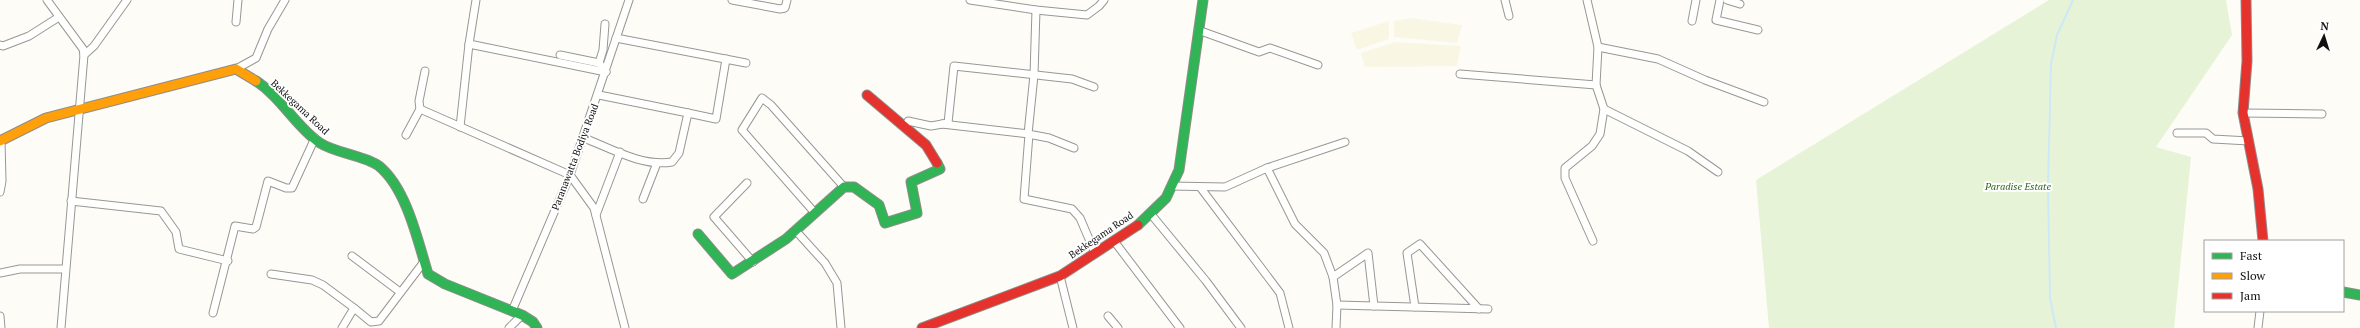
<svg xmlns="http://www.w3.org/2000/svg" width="2360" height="328" viewBox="0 0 2360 328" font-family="'PT Serif',serif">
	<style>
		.farmland { fill: #f9f7e4 }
		.green { fill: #e7f3d7 }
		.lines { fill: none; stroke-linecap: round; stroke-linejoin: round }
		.stream { stroke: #cde8f7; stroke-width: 2 }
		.street-casing { stroke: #979795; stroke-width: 9 }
		.fast-casing { stroke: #8e8d8b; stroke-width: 11 }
		.slow-casing { stroke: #8e8d8b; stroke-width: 11 }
		.jam-casing { stroke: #8e8d8b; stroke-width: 11 }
		.street { stroke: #fffffe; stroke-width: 7 }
		.fast { stroke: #30b455; stroke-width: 9 }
		.slow { stroke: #ff9f0a; stroke-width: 9 }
		.jam { stroke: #e5322d; stroke-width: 9 }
		.labels { text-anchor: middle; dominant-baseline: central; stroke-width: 4; stroke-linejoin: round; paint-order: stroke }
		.street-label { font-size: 10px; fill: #111; stroke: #fff }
		.park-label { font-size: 10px; font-style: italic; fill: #2f6b1f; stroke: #fff }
	</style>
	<rect width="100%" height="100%" fill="#fdfcf7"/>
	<g class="farmland">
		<path d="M1411,18L1462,25L1457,43L1394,37V21Z"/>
		<path d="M1389,21V39L1357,50L1351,33Z"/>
		<path d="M1395,42L1461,46L1457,66L1365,67L1361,53Z"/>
	</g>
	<path class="green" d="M2049,0H2226L2232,35L2156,147L2191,157L2174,328H1769L1756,180Z"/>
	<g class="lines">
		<path class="stream" d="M2056,328L2050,298L2048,186L2051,64L2057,35L2073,0"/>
		<defs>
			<g id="street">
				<path d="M47,0L83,49L84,55L61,328"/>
				<path d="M476,0L469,44L606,72"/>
				<path d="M732,0L780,9L785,8L787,0"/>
				<path d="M970,0L1036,10L1087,15L1099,6L1104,0"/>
				<path d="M1505,0L1509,16"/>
				<path d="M1587,0L1598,47L1596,85L1604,109L1688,151L1718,172"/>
				<path d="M1720,0L1716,20L1758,30"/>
				<path d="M1727,0L1740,4"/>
				<path d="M1036,10L1034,75L1028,134L1049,138L1074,148"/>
				<path d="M1692,21L1696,0"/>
				<path d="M236,22L238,0"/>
				<path d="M1198,30L1259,52L1270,48L1318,65"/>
				<path d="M616,38L746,63"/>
				<path d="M0,45L3,46L29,36L59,17"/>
				<path d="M1598,47L1658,59L1705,80L1764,102"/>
				<path d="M84,55L94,46L127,0"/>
				<path d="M560,55L599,63L606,72"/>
				<path d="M599,63L603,50L605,24"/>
				<path d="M236,69L256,58L268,29L285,0"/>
				<path d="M1460,74L1596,85"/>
				<path d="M420,109L419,101L425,71"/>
				<path d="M688,113L716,119L726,59"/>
				<path d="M2243,113L2322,114"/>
				<path d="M942,124L1029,134L1024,199L1072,209L1080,218L1095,253"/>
				<path d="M906,126L908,121L931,126L948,123L954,66L1072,79L1094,87"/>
				<path d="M460,127L469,44"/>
				<path d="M2177,133H2206L2213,139L2249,141"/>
				<path d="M406,135L420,109L570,175L594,208L625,328"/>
				<path d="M584,138C610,148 642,167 672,162L679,153L688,113L599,95"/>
				<path d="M1267,168L1295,224L1324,253L1333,277L1337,305L1336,328"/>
				<path d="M747,183L714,217L753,262"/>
				<path d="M1171,186L1225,187L1267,168L1345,142"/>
				<path d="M1200,187L1280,293L1289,328"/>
				<path d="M0,192L2,181L1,140"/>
				<path d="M643,199L657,163"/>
				<path d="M71,201L161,211L176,232L179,249L228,261"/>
				<path d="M815,213L742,130L762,98L771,105L844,187"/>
				<path d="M1150,213L1206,281L1241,328"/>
				<path d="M596,215L620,152"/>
				<path d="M796,231L825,263L837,283L841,328"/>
				<path d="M1114,241L1180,328"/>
				<path d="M1593,241L1565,178V168L1592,146L1600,134L1604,109"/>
				<path d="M352,256L400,292"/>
				<path d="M0,273L20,269H65"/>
				<path d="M271,274L312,280L323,285L354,308"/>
				<path d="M1060,276L1073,328"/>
				<path d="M1333,277L1368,253L1374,306"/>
				<path d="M1337,305L1488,309"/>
				<path d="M1415,307L1407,253L1420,244L1479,309"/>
				<path d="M512,311L570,175L629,0"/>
				<path d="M213,313L235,226L253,229L256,227L268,181L286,188H292L315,138"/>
				<path d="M0,316L1,328"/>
				<path d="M1108,316L1118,328"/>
				<path d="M342,328L354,308L371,322L379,321L423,263"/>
				<path d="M509,328L522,315"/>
				<path d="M2258,328L2260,311"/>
			</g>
			<g id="fast">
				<path d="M256,81C281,97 297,128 320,143C335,153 366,156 379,166C407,189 418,242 428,274L445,284L522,315L533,322L537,328"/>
				<path d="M1138,225L1166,198L1179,170L1203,0"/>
				<path d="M698,234L732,274L786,239L844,187H854L879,205L885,223L917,213L911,182L940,169L937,163"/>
				<path d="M2343,292L2360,295"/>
			</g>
			<path id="slow" d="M0,141L46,118L236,69L256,81"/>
			<g id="jam">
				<path d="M2246,0L2247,61L2243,113L2258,189L2263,241"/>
				<path d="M867,95L926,145L937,163"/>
				<path d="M922,328L1060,276L1138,225"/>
			</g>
		</defs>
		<use href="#street" class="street-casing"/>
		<use href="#fast" class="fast-casing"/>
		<use href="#slow" class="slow-casing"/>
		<use href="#jam" class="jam-casing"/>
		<use href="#street" class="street"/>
		<use href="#fast" class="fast"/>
		<use href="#slow" class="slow"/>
		<use href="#jam" class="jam"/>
	</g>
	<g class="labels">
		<g class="street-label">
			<text transform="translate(300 107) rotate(43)">Bekkegama Road</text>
			<text transform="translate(575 157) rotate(-69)">Paranawatta Bodiya Road</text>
			<text transform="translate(1101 235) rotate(-34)">Bekkegama Road</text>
		</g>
		<g class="park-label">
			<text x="2018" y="186">Paradise Estate</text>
		</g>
	</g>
	<rect x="2204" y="240" width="140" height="72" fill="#ffffff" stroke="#a0a0a0"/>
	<rect x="2212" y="253" width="20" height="6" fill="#30b455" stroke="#a0a0a0"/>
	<text x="2240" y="260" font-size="12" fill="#111111">Fast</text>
	<rect x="2212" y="273" width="20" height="6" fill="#ff9f0a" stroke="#a0a0a0"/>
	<text x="2240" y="280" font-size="12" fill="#111111">Slow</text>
	<rect x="2212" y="293" width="20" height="6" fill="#e5322d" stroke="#a0a0a0"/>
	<text x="2240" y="300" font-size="12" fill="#111111">Jam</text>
	<g transform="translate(2324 36) rotate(4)" stroke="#ffffff" stroke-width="3" paint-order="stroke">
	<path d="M0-3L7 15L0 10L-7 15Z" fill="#111111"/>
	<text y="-6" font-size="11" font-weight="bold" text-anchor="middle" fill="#111111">N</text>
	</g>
</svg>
